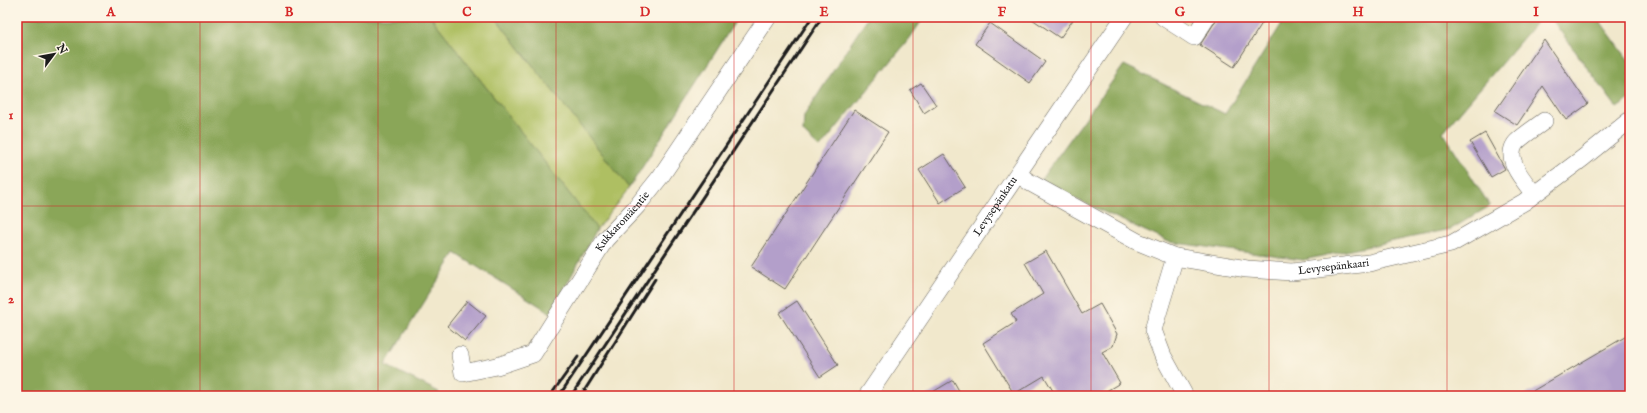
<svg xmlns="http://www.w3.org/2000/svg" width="1647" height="413" viewBox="0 0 1647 413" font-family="'IM FELL English',serif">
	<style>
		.green { fill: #aebf62; stroke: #656e3f }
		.forest { fill: #8aa658; stroke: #53613a }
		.building { fill: #b39fca }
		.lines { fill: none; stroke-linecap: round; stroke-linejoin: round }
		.minor-casing { stroke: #67635a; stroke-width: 18 }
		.minor { stroke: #fff; stroke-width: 17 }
		.rail { stroke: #1c1c1c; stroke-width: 3 }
		.grid { fill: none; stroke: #d62828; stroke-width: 1; stroke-opacity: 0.55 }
		.labels { text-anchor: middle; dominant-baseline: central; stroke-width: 3; stroke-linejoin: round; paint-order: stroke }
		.street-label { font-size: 11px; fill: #1c1c1c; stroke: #fcf5e5 }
		.neatline { fill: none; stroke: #d62828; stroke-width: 1.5 }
		.grid-label { font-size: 13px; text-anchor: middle; font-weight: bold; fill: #d62828 }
	</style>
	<rect width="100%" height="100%" fill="#fcf5e5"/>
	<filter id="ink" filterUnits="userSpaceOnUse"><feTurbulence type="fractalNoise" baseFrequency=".025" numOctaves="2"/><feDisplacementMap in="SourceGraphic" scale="8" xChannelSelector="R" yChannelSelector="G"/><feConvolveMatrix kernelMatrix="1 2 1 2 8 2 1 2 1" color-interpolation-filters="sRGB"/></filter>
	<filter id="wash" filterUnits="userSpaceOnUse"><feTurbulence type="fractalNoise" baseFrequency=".012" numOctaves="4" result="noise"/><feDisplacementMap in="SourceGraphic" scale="16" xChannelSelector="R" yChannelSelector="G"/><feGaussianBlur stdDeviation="0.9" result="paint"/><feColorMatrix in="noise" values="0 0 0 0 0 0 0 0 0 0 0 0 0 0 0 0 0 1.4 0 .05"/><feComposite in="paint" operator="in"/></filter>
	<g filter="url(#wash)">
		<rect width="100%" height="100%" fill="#f1e8cc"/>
		<path class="green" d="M431,17H495L629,188L597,229Z"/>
		<g class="forest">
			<path d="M17,17H431L597,229L551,313L455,253L385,365L439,392L436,396H17Z"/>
			<path d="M495,17H738L629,188Z"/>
			<path d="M868,17H924L910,38L820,148L803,132L804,116Z"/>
			<path d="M1286,17H1541L1443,132L1490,206L1451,229L1303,260L1169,242L1039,182L1124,65L1225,114Z"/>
			<path d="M1550,17H1597L1630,62V99L1617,108Z"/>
		</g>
		<g id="blocks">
			<g class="building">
				<path d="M1029,17H1075L1060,38Z"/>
				<path d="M1217,17H1266L1234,67L1200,45L1215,22Z"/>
				<path d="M990,23L1045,62L1030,83L975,44Z"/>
				<path d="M1544,40L1588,104L1566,120L1543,86L1517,125L1495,111Z"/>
				<path d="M921,83L936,105L924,113L910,90Z"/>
				<path d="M854,110L888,132L785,289L751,267Z"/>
				<path d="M1485,133L1505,169L1491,177L1470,142Z"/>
				<path d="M944,154L965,187L940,203L919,170Z"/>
				<path d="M1046,251L1082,314L1100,304L1117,334L1113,346L1102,352L1120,383L1098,396H1056L1044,376L1014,394L983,343L1016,322L1011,314L1043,294L1025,263Z"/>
				<path d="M467,301L486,316L465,341L447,326Z"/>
				<path d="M797,301L838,365L820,377L779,313Z"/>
				<path d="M1630,334V396H1524Z"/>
				<path d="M953,380L962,396H926Z"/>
			</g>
		</g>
	</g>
	<g filter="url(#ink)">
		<use href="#blocks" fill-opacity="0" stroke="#67635a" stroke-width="1"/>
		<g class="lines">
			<defs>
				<g id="minor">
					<path d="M1163,17L1194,37L1207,17"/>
					<path id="s1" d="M1018,174L1029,182L1136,241L1175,257L1247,269L1292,272L1369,263L1451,244L1524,202L1583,158L1630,120"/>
					<path d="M1534,194C1525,182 1504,160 1515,144C1519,138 1538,126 1544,121"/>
					<path d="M1175,257L1153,330L1163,356L1185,396"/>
					<path id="s2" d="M460,355L463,373L497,366L533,354L605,240L637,206L661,176L768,17"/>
					<path id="s3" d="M867,396L1124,17"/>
				</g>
			</defs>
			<use href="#minor" class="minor-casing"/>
			<use href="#minor" class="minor"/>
			<g class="rail">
				<path d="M550,396L578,357"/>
				<path d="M559,396L812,17"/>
				<path d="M571,396L822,17"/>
				<path d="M581,396L655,279"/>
			</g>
		</g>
	</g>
	<path class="grid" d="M200,17V396M378,17V396M556,17V396M734,17V396M913,17V396M1091,17V396M1269,17V396M1447,17V396M17,206H1630"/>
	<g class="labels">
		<g class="street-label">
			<text stroke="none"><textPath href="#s3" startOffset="229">Levysepänkatu</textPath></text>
			<text stroke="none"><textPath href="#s2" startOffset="251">Kukkaromäentie</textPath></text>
			<text stroke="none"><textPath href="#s1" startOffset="338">Levysepänkaari</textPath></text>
		</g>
	</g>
	<rect width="1647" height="413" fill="none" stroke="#fcf5e5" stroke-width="44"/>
	<g transform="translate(54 54) rotate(58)" stroke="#fcf5e5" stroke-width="3" paint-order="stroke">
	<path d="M0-3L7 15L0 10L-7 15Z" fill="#1c1c1c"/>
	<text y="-6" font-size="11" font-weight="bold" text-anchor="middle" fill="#1c1c1c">N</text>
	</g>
	<rect x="22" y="22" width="1603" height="369" class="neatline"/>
	<g class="grid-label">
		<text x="111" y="16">A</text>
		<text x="289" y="16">B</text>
		<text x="467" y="16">C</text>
		<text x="645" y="16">D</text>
		<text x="824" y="16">E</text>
		<text x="1002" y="16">F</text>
		<text x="1180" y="16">G</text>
		<text x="1358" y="16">H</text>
		<text x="1536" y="16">I</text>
		<text x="11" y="119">1</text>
		<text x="11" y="303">2</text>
	</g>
</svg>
